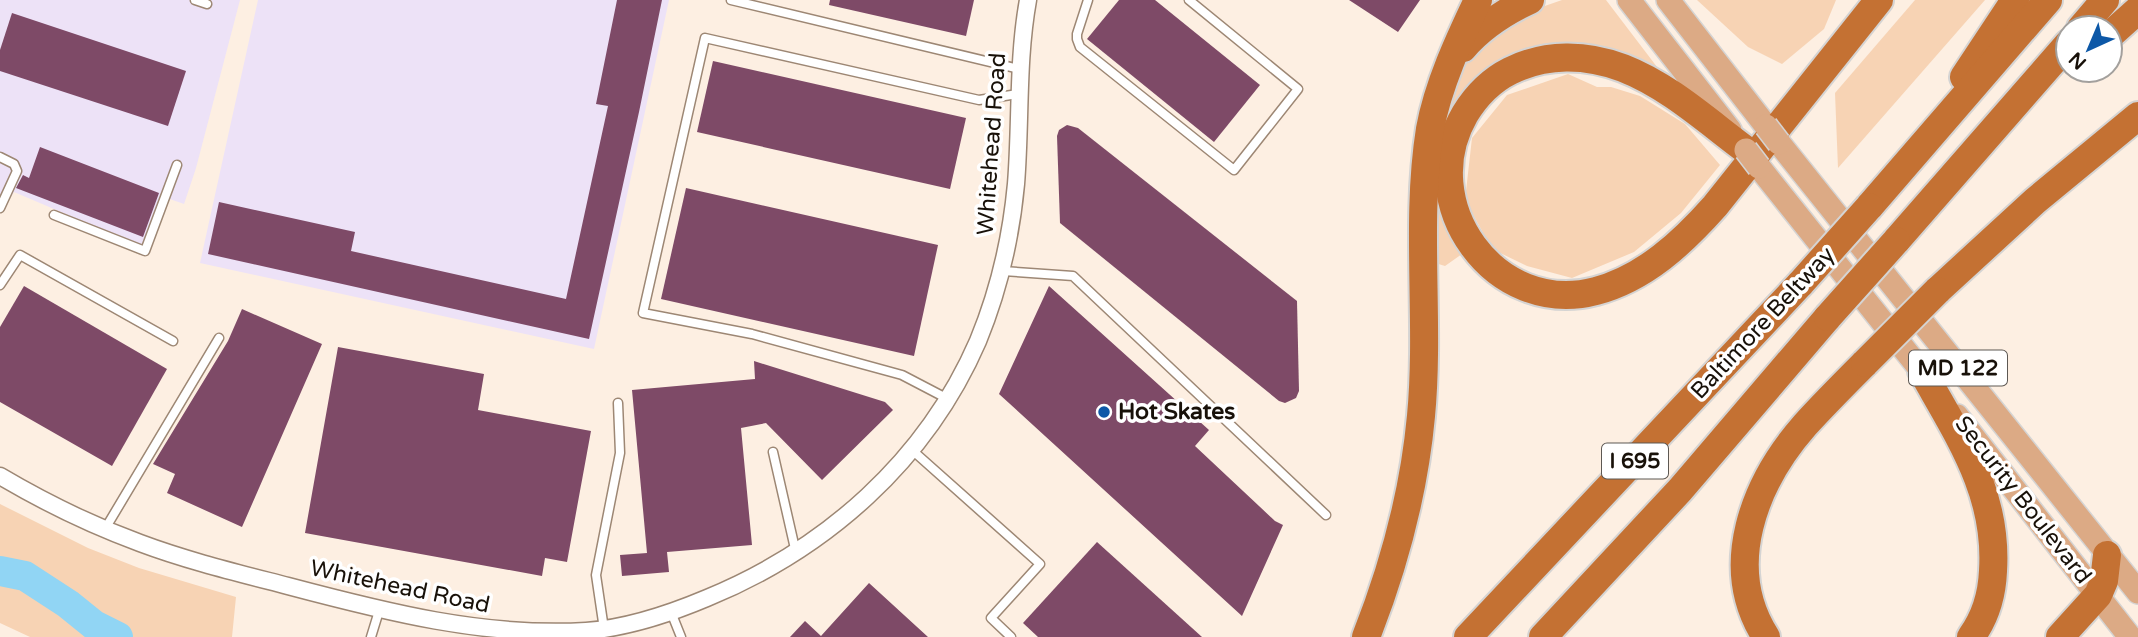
<svg xmlns="http://www.w3.org/2000/svg" width="2138" height="637" viewBox="0 0 2138 637" font-family="'Varela Round',sans-serif">
	<style>
		.commercial { fill: #ede2f7 }
		.green { fill: #f7d3b4 }
		.lines { fill: none; stroke-linecap: round; stroke-linejoin: round }
		.river { stroke: #91d5f4; stroke-width: 30 }
		.building { fill: #7e4a67 }
		.service-casing { stroke: #9d8774; stroke-width: 11 }
		.minor-casing { stroke: #9d8774; stroke-width: 19 }
		.primary-casing { stroke: #d5d4d3; stroke-width: 26 }
		.motorway-casing { stroke: #d5d4d3; stroke-width: 32 }
		.service { stroke: #fff; stroke-width: 8 }
		.minor { stroke: #fff; stroke-width: 16 }
		.primary { stroke: #dcaa85; stroke-width: 23 }
		.motorway { stroke: #c47133; stroke-width: 28 }
		.primary-bridge-casing { stroke: #d5d4d3; stroke-width: 26; stroke-linecap: butt }
		.motorway-bridge-casing { stroke: #d5d4d3; stroke-width: 32; stroke-linecap: butt }
		.primary-bridge { stroke: #dcaa85; stroke-width: 23 }
		.motorway-bridge { stroke: #c47133; stroke-width: 28 }
		.poi-dot { fill: #0d58a7; stroke: #fff; stroke-width: 2.5 }
		.labels { text-anchor: middle; dominant-baseline: central; stroke-width: 7; stroke-linejoin: round; paint-order: stroke }
		.shield { fill: #fff; stroke: #5d5853; stroke-width: 2 }
		.shield-label { font-size: 21px; font-weight: bold; fill: #181109 }
		.street-label { font-size: 23px; fill: #181109; stroke: #fff }
		.poi-label { font-size: 23px; font-weight: bold; fill: #181109; stroke: #fff; text-anchor: start }
	</style>
	<rect width="100%" height="100%" fill="#fdefe2"/>
	<g class="commercial">
		<path d="M0,0H240L196,168L184,204L164,197L148,249L14,192L0,213Z"/>
		<path d="M258,0H669L594,349L200,263Z"/>
	</g>
	<g class="green">
		<path d="M1562,0H1606L1670,84L1623,60L1480,82L1446,223L1462,254L1445,266L1432,262L1434,154L1451,87L1469,55L1522,14Z"/>
		<path d="M1697,0H1836L1824,29L1782,64L1748,47Z"/>
		<path d="M1915,0H1985L1838,168L1835,93Z"/>
		<path d="M1568,74L1597,87H1611L1640,96L1685,124L1720,165L1681,213L1634,252L1572,278L1527,266L1492,249L1465,200L1472,138L1507,95Z"/>
		<path d="M0,504L88,548L139,568L236,597L232,637H30L0,623Z"/>
	</g>
	<g class="lines">
		<path class="river" d="M0,571L25,576L68,604L94,625L118,637"/>
	</g>
	<g class="building">
		<path d="M617,0H662L639,112L589,339L208,254L219,202L355,232L351,251L566,299L608,106L596,104Z"/>
		<path d="M830,0H974L966,36L829,5Z"/>
		<path d="M1119,0H1155L1260,85L1214,142L1087,39Z"/>
		<path d="M1349,0H1420L1398,32Z"/>
		<path d="M12,13L186,71L168,126L0,71V50Z"/>
		<path d="M713,61L966,118L950,189L697,132Z"/>
		<path d="M1067,125L1078,128L1297,301L1299,391L1296,398L1285,403L1279,401L1060,223L1057,136L1059,130Z"/>
		<path d="M40,147L159,193L143,237L16,188L23,175L29,178Z"/>
		<path d="M686,188L938,245L914,356L661,299Z"/>
		<path d="M24,286L167,369L112,466L0,402V327Z"/>
		<path d="M1049,286L1209,430L1195,446L1275,521L1283,525L1242,616L999,394Z"/>
		<path d="M242,309L322,344L242,527L167,493L175,474L153,464L228,341Z"/>
		<path d="M338,347L484,374L478,410L591,431L567,562L545,558L542,576L305,533Z"/>
		<path d="M754,361L885,402L893,410L822,480L766,423L741,428L752,545L667,552L669,572L622,576L620,555L647,553L632,390L755,379Z"/>
		<path d="M1097,542L1202,637H1038L1023,623Z"/>
		<path d="M869,583L928,637H790L805,621L821,636Z"/>
	</g>
	<g class="lines">
		<defs>
			<g id="service">
				<path d="M195,0L207,4"/>
				<path d="M731,0L1019,69"/>
				<path d="M1088,0L1077,34V39L1080,47L1234,170L1298,89L1189,0"/>
				<path d="M0,157L14,164L17,171L0,208"/>
				<path d="M54,215L145,251L177,165"/>
				<path d="M1003,271L1073,276L1326,515"/>
				<path d="M0,285L20,255L173,341"/>
				<path d="M948,399L902,375L752,334L643,313L705,38L979,100L1018,94"/>
				<path d="M912,450L1040,564L991,618L1011,637"/>
				<path d="M773,452L796,553"/>
				<path d="M105,529L219,338"/>
				<path d="M671,612L681,637"/>
				<path d="M604,629L596,575L620,453L618,403"/>
				<path d="M371,637L379,611"/>
			</g>
			<path id="minor" d="M0,476C44,502 91,525 140,543C188,561 238,573 288,586C386,612 484,637 586,631C627,628 669,614 707,598C826,549 926,461 978,341C999,290 1011,238 1016,184C1021,122 1017,61 1028,0"/>
			<g id="primary">
				<path d="M1629,0L1730,130"/>
				<path d="M1668,0L1766,126"/>
				<path d="M1779,143L2138,592"/>
				<path d="M1759,167L1932,384"/>
				<path d="M1957,416L2130,637"/>
			</g>
			<g id="motorway">
				<path d="M2081,28L2105,0"/>
				<path d="M2110,35L2138,10"/>
				<path d="M1463,48C1482,26 1504,12 1530,0"/>
				<path d="M1964,77L2015,0"/>
				<path d="M1746,150C1707,121 1669,86 1623,68C1586,54 1546,53 1510,71C1492,80 1476,96 1465,114C1413,203 1495,318 1596,291C1645,278 1683,242 1715,206L1879,0"/>
				<path d="M1869,207L2048,0"/>
				<path d="M1896,241L2068,44"/>
				<path d="M1937,291L2035,201L2138,116"/>
				<path d="M1922,371C1959,437 1998,493 1993,571C1992,594 1985,618 1971,637"/>
				<path d="M1366,637C1394,566 1414,492 1421,416C1430,321 1415,223 1430,129C1438,85 1459,40 1478,0"/>
				<path d="M1468,637L1801,283"/>
				<path d="M1543,637L1680,490L1828,317"/>
				<path d="M1766,637C1721,567 1754,483 1805,425C1824,404 1845,383 1865,363"/>
				<path d="M2060,637L2098,595L2104,581L2107,555"/>
			</g>
		</defs>
		<use href="#service" class="service-casing"/>
		<use href="#minor" class="minor-casing"/>
		<use href="#primary" class="primary-casing"/>
		<use href="#motorway" class="motorway-casing"/>
		<use href="#service" class="service"/>
		<use href="#minor" class="minor"/>
		<use href="#primary" class="primary"/>
		<use href="#motorway" class="motorway"/>
		<defs>
			<g id="primary-bridge">
				<path d="M1766,126L1779,143"/>
				<path d="M1746,150L1759,167"/>
			</g>
			<g id="motorway-bridge">
				<path d="M1801,283L1869,207"/>
				<path d="M1828,317L1896,241"/>
				<path d="M1865,363L1937,291"/>
			</g>
		</defs>
		<use href="#primary-bridge" class="primary-bridge-casing"/>
		<use href="#motorway-bridge" class="motorway-bridge-casing"/>
		<use href="#primary-bridge" class="primary-bridge"/>
		<use href="#motorway-bridge" class="motorway-bridge"/>
	</g>
	<circle class="poi-dot" cx="1104" cy="412" r="7"/>
	<g class="labels">
		<g class="shield">
			<rect x="1909" y="350.5" width="98" height="35" rx="5"/>
			<rect x="1602" y="443.5" width="66" height="35" rx="5"/>
		</g>
		<g class="shield-label">
			<text x="1958" y="368">MD 122</text>
			<text x="1635" y="461">I 695</text>
		</g>
		<g class="street-label">
			<text transform="translate(992 144) rotate(-86)">Whitehead Road</text>
			<text transform="translate(1763 323) rotate(-47)">Baltimore Beltway</text>
			<text transform="translate(2023 500) rotate(52)">Security Boulevard</text>
			<text transform="translate(400 587) rotate(12)">Whitehead Road</text>
		</g>
		<g class="poi-label">
			<text x="1118" y="412">Hot Skates</text>
		</g>
	</g>
	<g transform="translate(2089 49) rotate(224)"><circle r="33" fill="#ffffff" stroke="#a3a09d" stroke-width="2"/>
	<path d="M0-5L12 26L0 18L-12 26Z" fill="#0d58a7"/>
	<text y="-10" font-size="19" font-weight="bold" text-anchor="middle" fill="#181109">N</text>
	</g>
</svg>
